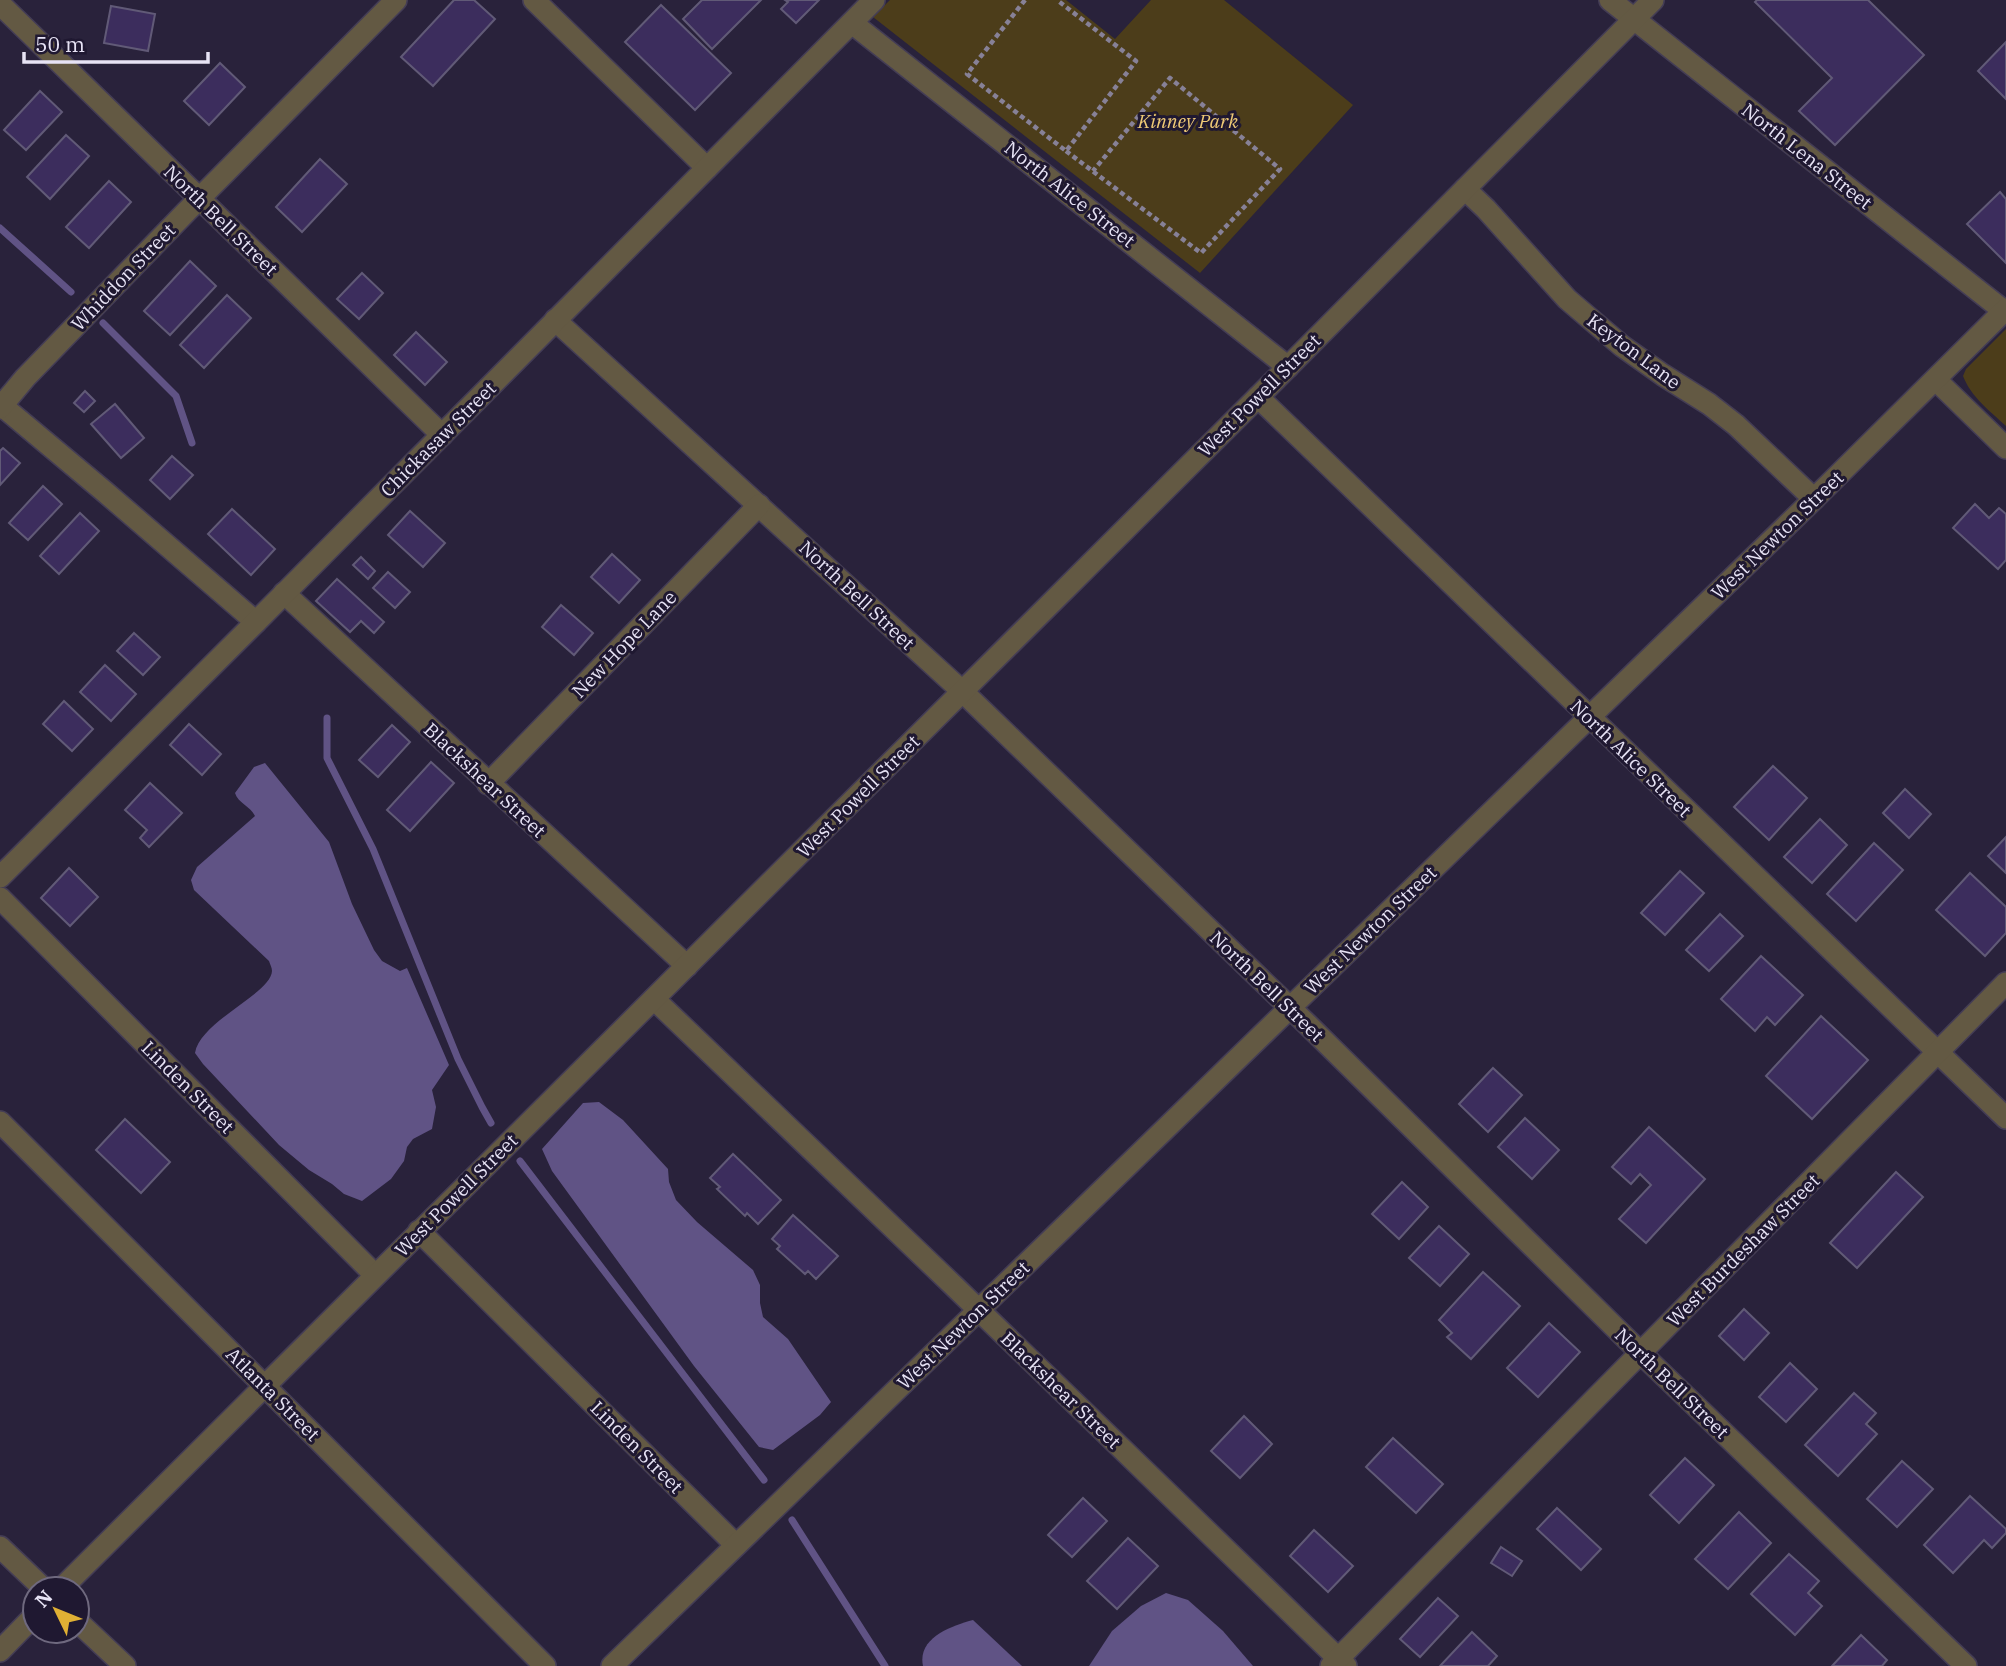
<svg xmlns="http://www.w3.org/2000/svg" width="2006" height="1666" viewBox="0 0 2006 1666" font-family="'IBM Plex Serif',serif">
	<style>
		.green { fill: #4c3d1a }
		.water { fill: #605385 }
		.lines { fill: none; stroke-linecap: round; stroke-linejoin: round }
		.stream { stroke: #605385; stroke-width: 7 }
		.building { fill: #3c2d5d; stroke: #615a77; stroke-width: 2 }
		.minor-casing { stroke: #443d55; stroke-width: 24 }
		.path { stroke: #878197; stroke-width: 4.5; stroke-dasharray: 5 3.5; stroke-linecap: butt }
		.minor { stroke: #635943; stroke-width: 21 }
		.labels { text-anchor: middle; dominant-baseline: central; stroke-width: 6; stroke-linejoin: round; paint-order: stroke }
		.park-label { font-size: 19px; font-style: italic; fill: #efca76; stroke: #1f1831 }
		.street-label { font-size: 19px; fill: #e7e3f5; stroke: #1f1831 }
	</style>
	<rect width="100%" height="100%" fill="#29223b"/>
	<g class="green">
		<path d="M890,0H1066L1115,39L1151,0H1224L1353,105L1200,273L873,17Z"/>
		<path d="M2006,329V426C1990,411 1971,397 1963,376L1966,369Z"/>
	</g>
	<g class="water">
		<path d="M265,763L329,842L352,904L374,950L382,961L400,971L407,968L449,1065L432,1090L436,1107L432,1129L413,1139L407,1147L404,1161L391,1179L362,1201L344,1194L332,1184L309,1170L279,1145L203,1064L195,1053C200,1021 271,994 272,971C272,968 270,964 269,961L194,890L191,880L197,867L255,816C250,806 238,803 235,793L254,767Z"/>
		<path d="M599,1102L623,1120L668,1169L669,1182L676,1200L697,1222L753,1270L760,1285V1303L763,1317L788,1339L831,1402L820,1415L773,1450L759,1447L694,1366L552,1171L542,1149L583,1103Z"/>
		<path d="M1166,1593L1188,1600L1223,1631L1253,1666H1089L1112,1631L1141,1606Z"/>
		<path d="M973,1620L1022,1666H923C917,1638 951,1626 973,1620Z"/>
	</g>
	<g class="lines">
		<g class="stream">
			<path d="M0,228L71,292"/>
			<path d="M103,323L176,396L192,443"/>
			<path d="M327,718V758L373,849L458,1059L482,1107L491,1123"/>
			<path d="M520,1161L764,1480"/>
			<path d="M792,1520L885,1666"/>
		</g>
	</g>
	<g class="building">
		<path d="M454,0H474L495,19L433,86L401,57Z"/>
		<path d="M702,0H761L712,49L683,19Z"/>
		<path d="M785,0H819L796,23L781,9L788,2Z"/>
		<path d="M1757,0H1868L1924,55L1835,145L1799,111L1832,78L1755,2Z"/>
		<path d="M661,5L731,73L695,110L625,42Z"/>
		<path d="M111,6L155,14L148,51L104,43Z"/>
		<path d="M2006,42V99L1978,71Z"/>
		<path d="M220,63L245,87L209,125L184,101Z"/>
		<path d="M40,91L62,112L26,150L4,130Z"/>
		<path d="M66,135L89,156L50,199L27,177Z"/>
		<path d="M320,159L347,184L302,232L276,207Z"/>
		<path d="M109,181L131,202L89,248L66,227Z"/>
		<path d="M2000,192L2006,199V263L1967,224Z"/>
		<path d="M190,261L216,286L170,335L144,311Z"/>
		<path d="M362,273L383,293L359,319L337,299Z"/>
		<path d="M227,295L251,318L204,368L180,345Z"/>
		<path d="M416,332L447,362L425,385L394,355Z"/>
		<path d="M85,391L95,401L84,412L74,403Z"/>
		<path d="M115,404L144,438L121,458L91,424Z"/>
		<path d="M3,448L20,463L0,485V451Z"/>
		<path d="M172,456L193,475L170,499L150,480Z"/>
		<path d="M43,486L62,504L28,540L9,523Z"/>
		<path d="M1975,504L1989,518L1999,508L2006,514V560L1998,569L1953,528Z"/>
		<path d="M232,509L275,549L251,575L208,534Z"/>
		<path d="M410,511L445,543L423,567L388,535Z"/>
		<path d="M80,513L99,531L59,574L40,556Z"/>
		<path d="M612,554L640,580L619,603L591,577Z"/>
		<path d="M361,557L375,571L368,579L353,565Z"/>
		<path d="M388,572L410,592L395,608L373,588Z"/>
		<path d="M337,579L384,622L374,633L361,621L350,632L316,601Z"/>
		<path d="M561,605L593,633L574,655L542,627Z"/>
		<path d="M134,633L160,657L143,675L117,651Z"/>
		<path d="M105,665L136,694L111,721L80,692Z"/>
		<path d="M64,701L93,729L72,751L43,724Z"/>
		<path d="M189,724L221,754L202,775L170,745Z"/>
		<path d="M392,725L410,742L378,777L359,760Z"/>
		<path d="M431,762L454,783L410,831L387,810Z"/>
		<path d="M1773,766L1807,798L1769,840L1734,807Z"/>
		<path d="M150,783L182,813L149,847L140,838L147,830L125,810Z"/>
		<path d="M1905,789L1931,814L1909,838L1883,813Z"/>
		<path d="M1820,819L1847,845L1812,883L1784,857Z"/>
		<path d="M2006,837V873L1988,856Z"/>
		<path d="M1874,843L1903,870L1856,921L1827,894Z"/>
		<path d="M69,868L98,897L70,926L41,898Z"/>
		<path d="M1680,871L1704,893L1665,935L1641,913Z"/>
		<path d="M1970,873L2006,907V933L1985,956L1936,910Z"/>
		<path d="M1720,914L1743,936L1709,971L1686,950Z"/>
		<path d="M1761,956L1803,995L1775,1025L1767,1017L1755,1031L1721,999Z"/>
		<path d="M1821,1016L1868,1060L1812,1119L1766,1076Z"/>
		<path d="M1493,1068L1522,1095L1488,1132L1459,1104Z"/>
		<path d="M1525,1118L1559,1150L1532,1179L1498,1147Z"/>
		<path d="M125,1119L170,1162L141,1193L96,1150Z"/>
		<path d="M1649,1127L1705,1179L1646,1243L1619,1219L1651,1185L1640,1174L1631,1184L1612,1167Z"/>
		<path d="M733,1154L781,1200L758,1224L747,1213L745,1216L717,1189L720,1187L710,1178Z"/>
		<path d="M1896,1172L1923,1197L1857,1268L1830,1243Z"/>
		<path d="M1402,1182L1428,1207L1399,1239L1372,1214Z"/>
		<path d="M793,1215L838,1256L816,1279L808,1271L805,1274L777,1249L780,1246L772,1239Z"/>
		<path d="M1439,1226L1469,1254L1440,1286L1409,1258Z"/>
		<path d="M1483,1272L1520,1306L1471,1359L1447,1337L1452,1333L1439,1320Z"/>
		<path d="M1744,1309L1769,1333L1744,1360L1719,1336Z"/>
		<path d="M1549,1323L1580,1352L1538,1397L1507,1368Z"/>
		<path d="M1790,1363L1817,1389L1786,1422L1759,1397Z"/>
		<path d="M1854,1393L1876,1413L1866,1424L1877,1434L1838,1476L1805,1445Z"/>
		<path d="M1244,1416L1272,1444L1240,1478L1211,1451Z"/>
		<path d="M1393,1438L1443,1484L1416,1513L1366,1467Z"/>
		<path d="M1685,1458L1714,1485L1679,1523L1650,1495Z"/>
		<path d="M1902,1461L1933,1489L1897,1527L1867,1499Z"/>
		<path d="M1970,1496L2006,1529V1533L1992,1548L1984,1540L1953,1573L1924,1545Z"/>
		<path d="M1083,1498L1107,1521L1072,1557L1048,1535Z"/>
		<path d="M1557,1508L1601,1549L1581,1570L1537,1529Z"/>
		<path d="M1739,1512L1771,1543L1728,1589L1695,1559Z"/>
		<path d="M1314,1530L1353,1566L1328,1592L1290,1556Z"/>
		<path d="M1128,1538L1158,1566L1117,1609L1087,1581Z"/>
		<path d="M1501,1547L1522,1561L1512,1576L1491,1563Z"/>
		<path d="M1789,1554L1819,1581L1808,1593L1822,1606L1795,1635L1751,1594Z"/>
		<path d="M1438,1598L1458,1616L1420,1657L1400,1639Z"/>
		<path d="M1472,1632L1497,1656L1488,1666H1440Z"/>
		<path d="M1861,1635L1887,1660L1882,1666H1832Z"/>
	</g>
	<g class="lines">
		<defs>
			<g id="minor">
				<path d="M534,0L707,168"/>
				<path d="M1610,0L2004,311"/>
				<path d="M0,4L442,435"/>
				<path d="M852,23L1288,367"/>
				<path d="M1465,189L1486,209L1567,299L1622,346L1663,375L1709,404L1736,425L1814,499"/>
				<path d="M555,320L963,692L1308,1025L1653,1365L1966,1666"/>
				<path d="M1936,380L2006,448"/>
				<path d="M1258,397L2006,1118"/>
				<path d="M0,404L105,492L256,622"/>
				<path d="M0,408L25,378L186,212L396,0"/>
				<path d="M284,593L687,966"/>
				<path d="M488,784L759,505"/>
				<path d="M0,877L256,622L874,0"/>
				<path d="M0,898L375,1275"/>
				<path d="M654,999L955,1287L1346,1666"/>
				<path d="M0,1122L545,1666"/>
				<path d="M419,1231L736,1545"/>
				<path d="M0,1547L44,1589"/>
				<path d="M61,1589L1258,397L1653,0"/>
				<path d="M77,1621L125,1666"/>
				<path d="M0,1651L35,1615"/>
				<path d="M612,1666L1814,499L2006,309"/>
				<path d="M1331,1666L2006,983"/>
			</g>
		</defs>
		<use href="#minor" class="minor-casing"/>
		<g class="path">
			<path d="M1025,0L967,74L1066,151L1136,61L1057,0"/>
			<path d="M1066,151L1201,253L1280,169L1170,78L1093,171"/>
		</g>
		<use href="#minor" class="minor"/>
	</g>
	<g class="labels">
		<g class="park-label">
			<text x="1188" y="121">Kinney Park</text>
		</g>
		<g class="street-label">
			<text transform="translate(1807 156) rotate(38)">North Lena Street</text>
			<text transform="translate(1070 194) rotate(38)">North Alice Street</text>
			<text transform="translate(221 220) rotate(44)">North Bell Street</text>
			<text transform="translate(123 277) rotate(-46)">Whiddon Street</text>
			<text transform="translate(1634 351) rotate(37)">Keyton Lane</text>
			<text transform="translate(1259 395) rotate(-45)">West Powell Street</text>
			<text transform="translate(438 439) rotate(-45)">Chickasaw Street</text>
			<text transform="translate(1777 535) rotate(-44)">West Newton Street</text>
			<text transform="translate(857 595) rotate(43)">North Bell Street</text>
			<text transform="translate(624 644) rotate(-46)">New Hope Lane</text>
			<text transform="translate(1631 758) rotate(44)">North Alice Street</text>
			<text transform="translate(485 780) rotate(43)">Blackshear Street</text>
			<text transform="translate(858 796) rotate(-45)">West Powell Street</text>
			<text transform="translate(1370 930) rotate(-44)">West Newton Street</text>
			<text transform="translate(1267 986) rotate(44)">North Bell Street</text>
			<text transform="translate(188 1087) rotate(45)">Linden Street</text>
			<text transform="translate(456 1195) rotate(-45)">West Powell Street</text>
			<text transform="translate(1743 1250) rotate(-45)">West Burdeshaw Street</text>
			<text transform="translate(963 1325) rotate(-44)">West Newton Street</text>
			<text transform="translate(1672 1383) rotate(44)">North Bell Street</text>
			<text transform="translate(1061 1390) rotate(44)">Blackshear Street</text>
			<text transform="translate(273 1394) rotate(45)">Atlanta Street</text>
			<text transform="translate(637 1447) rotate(45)">Linden Street</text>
		</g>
	</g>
	<g transform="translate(56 1610) rotate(313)"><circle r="33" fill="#1f1831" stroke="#6f697f" stroke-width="2"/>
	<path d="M0-5L12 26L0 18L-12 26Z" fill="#e0b034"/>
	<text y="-10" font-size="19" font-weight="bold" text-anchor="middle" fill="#e7e3f5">N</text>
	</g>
	<path d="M24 52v10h184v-10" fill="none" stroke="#e7e3f5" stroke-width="3.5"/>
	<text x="35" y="52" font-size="21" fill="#e7e3f5" stroke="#1f1831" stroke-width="5" paint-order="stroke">50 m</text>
</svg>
